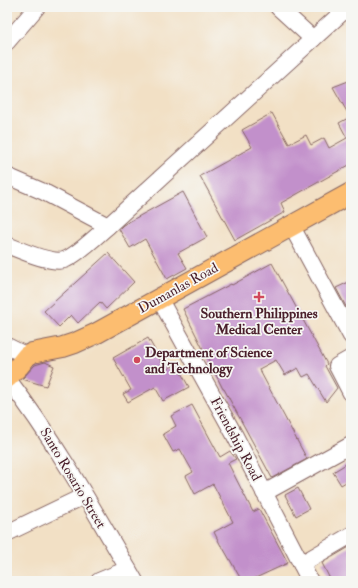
<svg xmlns="http://www.w3.org/2000/svg" width="358" height="588" viewBox="0 0 358 588" font-family="'IM FELL Double Pica',serif">
	<style>
		.building { fill: #c290cb }
		.lines { fill: none; stroke-linecap: round; stroke-linejoin: round }
		.minor-casing { stroke: #856361; stroke-width: 18 }
		.major-casing { stroke: #856361; stroke-width: 22 }
		.minor { stroke: #fff; stroke-width: 16 }
		.major { stroke: #fcbd6f; stroke-width: 20 }
		.poi-dot { fill: #d1495b; stroke: #f6f6f2; stroke-width: 1.5 }
		.labels { text-anchor: middle; dominant-baseline: central; stroke-width: 3.5; stroke-linejoin: round; paint-order: stroke }
		.street-label { font-size: 14px; fill: #4a1f2b; stroke: #f6f6f2 }
		.poi-label { font-size: 14px; font-weight: bold; fill: #4a1f2b; stroke: #f6f6f2 }
	</style>
	<rect width="100%" height="100%" fill="#f6f6f2"/>
	<filter id="ink" filterUnits="userSpaceOnUse"><feTurbulence type="fractalNoise" baseFrequency=".025" numOctaves="2"/><feDisplacementMap in="SourceGraphic" scale="8" xChannelSelector="R" yChannelSelector="G"/><feConvolveMatrix kernelMatrix="1 2 1 2 8 2 1 2 1" color-interpolation-filters="sRGB"/></filter>
	<filter id="wash" filterUnits="userSpaceOnUse"><feTurbulence type="fractalNoise" baseFrequency=".012" numOctaves="4" result="noise"/><feDisplacementMap in="SourceGraphic" scale="16" xChannelSelector="R" yChannelSelector="G"/><feGaussianBlur stdDeviation="0.9" result="paint"/><feColorMatrix in="noise" values="0 0 0 0 0 0 0 0 0 0 0 0 0 0 0 0 0 1.4 0 .05"/><feComposite in="paint" operator="in"/></filter>
	<g filter="url(#wash)">
		<rect width="100%" height="100%" fill="#f2e0c5"/>
		<g id="blocks">
			<g class="building">
				<path d="M351,80V164L281,203L285,212L235,240L200,176L252,147L242,130L272,113L289,144L306,135L311,145L324,138L329,148L347,138L339,123L350,117L333,87Z"/>
				<path d="M183,192L207,237L178,253L187,268L167,279L145,239L130,248L119,229L123,225Z"/>
				<path d="M108,253L134,282L106,309L100,302L78,323L71,315L59,327L44,311Z"/>
				<path d="M272,263L327,364L325,366L337,388L326,402L309,374L303,377L298,368L285,375L276,360L259,369L307,459L272,478L224,389H223L183,309L231,284L232,285Z"/>
				<path d="M351,281V316L336,288Z"/>
				<path d="M148,338L166,370L176,364L189,387L163,401L155,387L128,402L123,394L131,390L113,358Z"/>
				<path d="M45,362L54,366L46,386L22,379L35,365Z"/>
				<path d="M192,405L220,457L230,451L236,459L228,463L253,512L259,509L288,563L249,581H242L222,546H221L214,532L233,522L213,484L195,494L186,476L193,472L180,449L173,452L163,434L176,426L171,416Z"/>
				<path d="M351,461V479L341,485L333,472Z"/>
				<path d="M298,488L309,509L296,516L285,495Z"/>
				<path d="M351,546V581H331L322,563Z"/>
			</g>
		</g>
	</g>
	<g filter="url(#ink)">
		<use href="#blocks" fill-opacity="0" stroke="#856361" stroke-width="1"/>
		<g class="lines">
			<defs>
				<g id="minor">
					<path d="M278,7L313,39"/>
					<path d="M7,42L37,7"/>
					<path d="M7,176L44,192L108,226"/>
					<path d="M291,225L351,336"/>
					<path d="M7,245C20,250 51,264 64,260C76,256 98,235 108,226L348,7"/>
					<path d="M159,298L234,434L310,581"/>
					<path d="M7,346L27,356"/>
					<path d="M351,358L337,366L351,393"/>
					<path d="M7,378C56,442 95,512 135,581"/>
					<path d="M264,493L351,445"/>
					<path d="M7,533L84,496"/>
					<path d="M301,564L351,535"/>
					<path d="M99,581L128,569"/>
				</g>
				<path id="major" d="M7,378L19,366L27,356L32,353L63,347L75,343L97,333L351,193"/>
			</defs>
			<use href="#minor" class="minor-casing"/>
			<use href="#major" class="major-casing"/>
			<use href="#minor" class="minor"/>
			<use href="#major" class="major"/>
		</g>
	</g>
	<g class="poi-dot">
		<path d="M257 291h4v4h4v4h-4v4h-4v-4h-4v-4h4z"/>
		<circle cx="137" cy="360" r="4"/>
	</g>
	<g class="labels">
		<g class="street-label">
			<text transform="translate(178 288) rotate(-29)">Dumanlas Road</text>
			<text transform="translate(236 439) rotate(62)">Friendship Road</text>
			<text transform="translate(73 478) rotate(59)">Santo Rosario Street</text>
		</g>
		<g class="poi-label">
			<text x="259" y="313">Southern Philippines<tspan x="259" dy="16">Medical Center</tspan></text>
			<text x="145" y="352" text-anchor="start">Department of Science<tspan x="145" dy="16">and Technology</tspan></text>
		</g>
	</g>
	<rect width="358" height="588" fill="none" stroke="#f6f6f2" stroke-width="24"/>
</svg>
